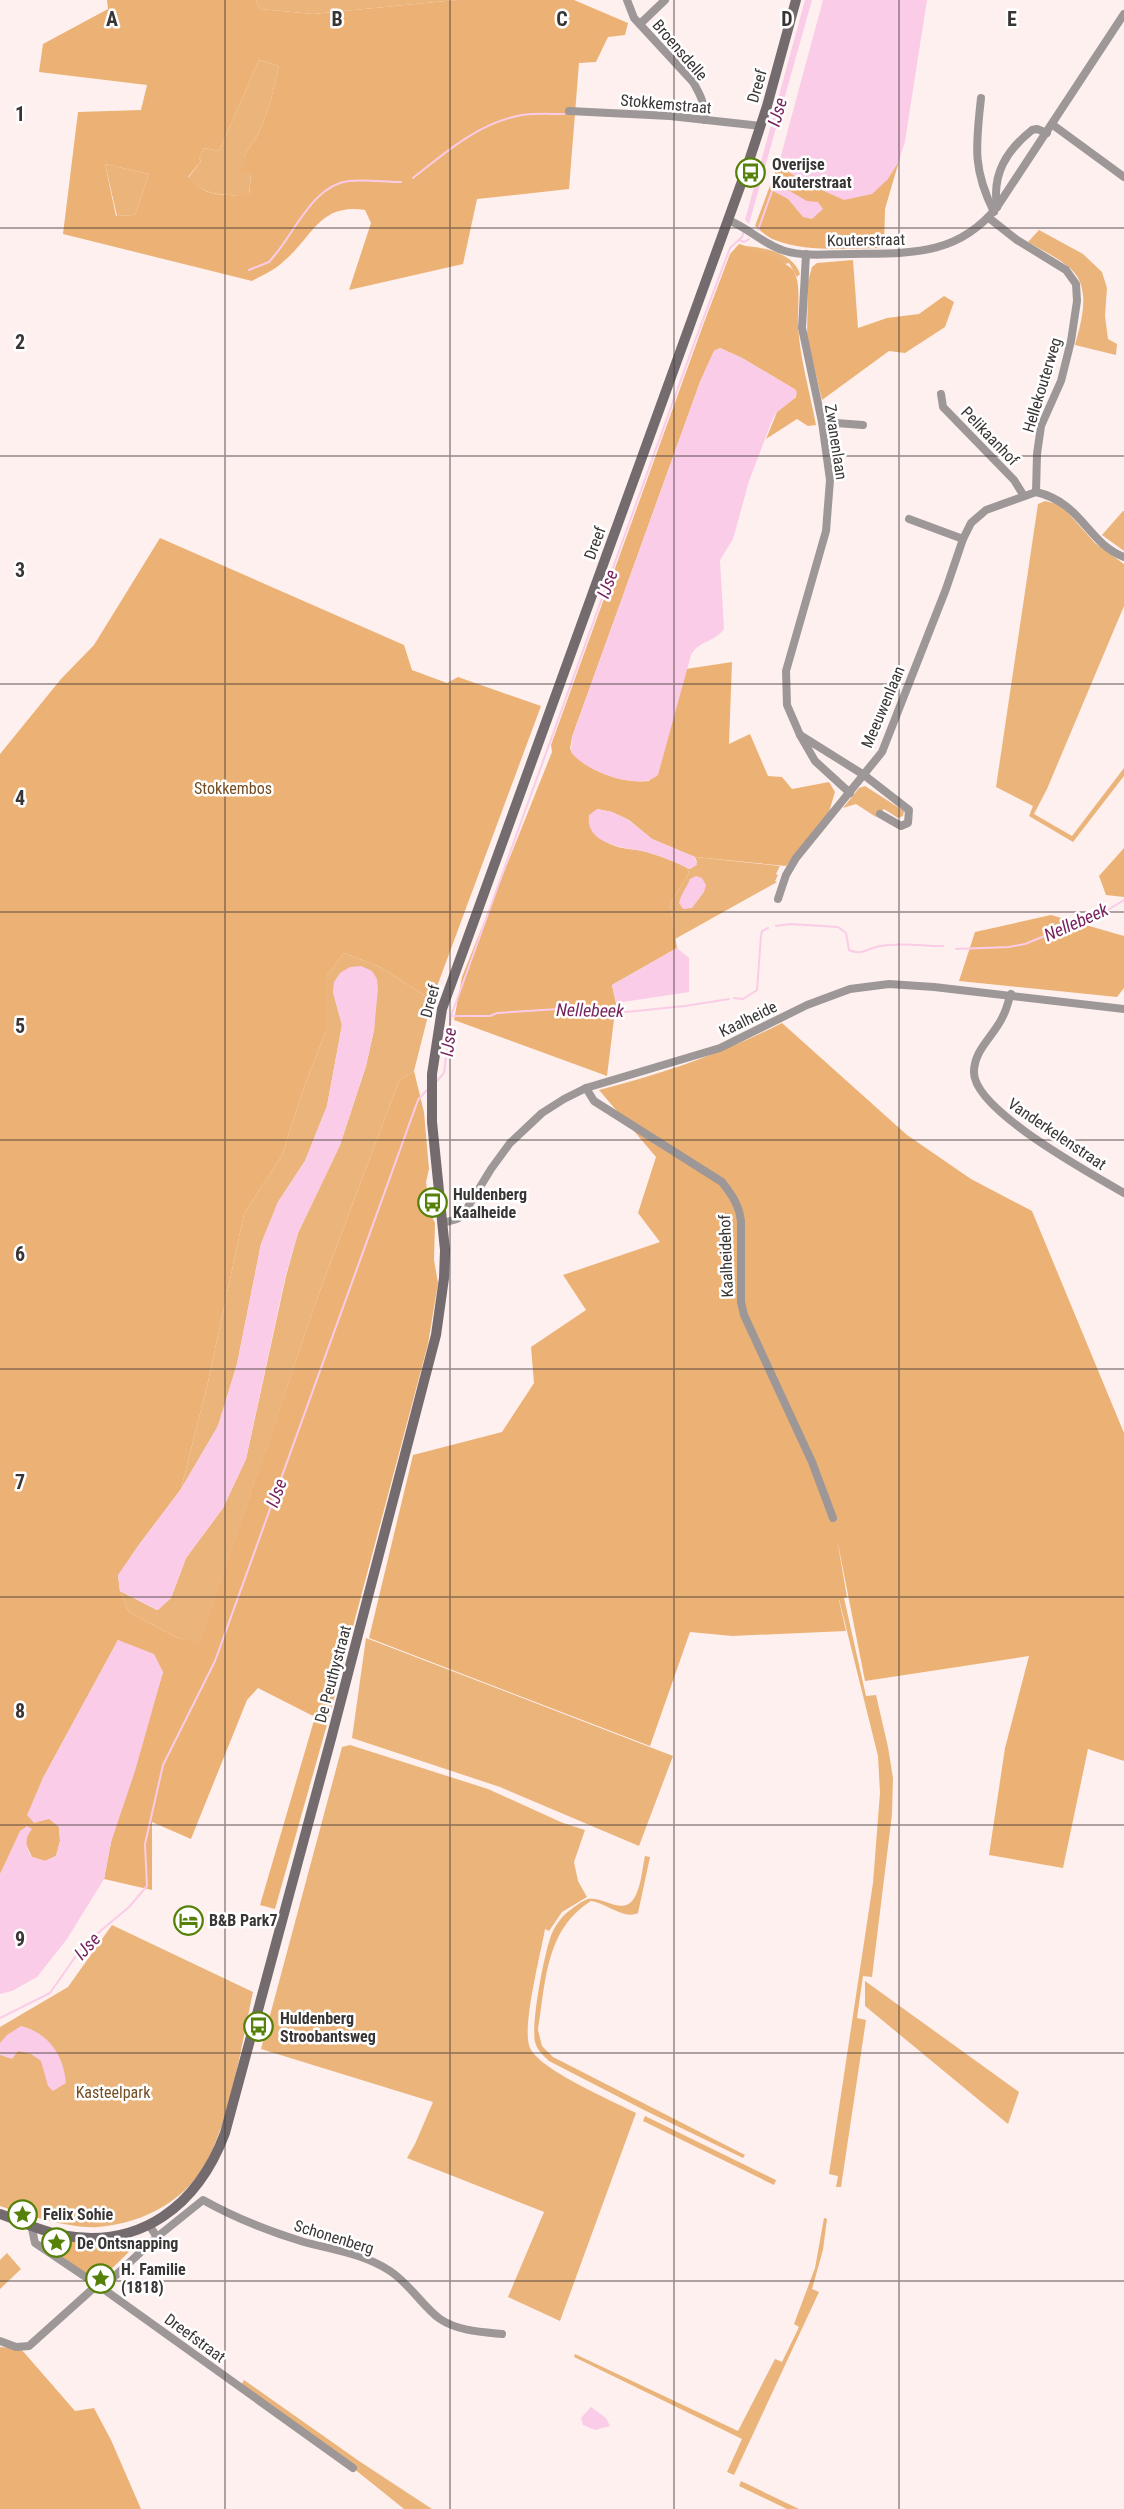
<svg xmlns="http://www.w3.org/2000/svg" width="1124" height="2509" viewBox="0 0 1124 2509" font-family="'Roboto Condensed',sans-serif">
	<style>
		.green { fill: #ebb47b }
		.forest { fill: #ecb275; fill-rule: evenodd }
		.water { fill: #facce7 }
		.lines { fill: none; stroke-linecap: round; stroke-linejoin: round }
		.stream { stroke: #facce7; stroke-width: 2 }
		.minor { stroke: #9d9798; stroke-width: 8 }
		.secondary { stroke: #736b6d; stroke-width: 10 }
		.grid { fill: none; stroke: #3a3535; stroke-width: 1.5; stroke-opacity: 0.55 }
		.labels { text-anchor: middle; dominant-baseline: central; stroke-width: 5; stroke-linejoin: round; paint-order: stroke }
		.street-label { font-size: 16px; fill: #3a3535; stroke: #fff }
		.poi-label { font-size: 16px; font-weight: bold; fill: #3a3535; stroke: #fff; text-anchor: start }
		.park-label { font-size: 16px; fill: #734c1f; stroke: #fff }
		.water-label { font-size: 18px; font-style: italic; fill: #77235d; stroke: #fff }
		.grid-label { font-size: 20px; text-anchor: middle; font-weight: bold; fill: #3a3535; stroke: #fff; stroke-width: 5; stroke-linejoin: round; paint-order: stroke }
	</style>
	<rect width="100%" height="100%" fill="#fef0ef"/>
	<g class="green">
		<path d="M256,0H456L313,14L260,9Z"/>
		<path d="M259,60L279,66L270,103L259,133L245,154L242,173H251L249,195C223,195 207,197 188,178L201,161L199,159L204,148L219,151Z"/>
		<path d="M105,164L149,174L135,215L117,216Z"/>
		<path d="M1039,230L1083,254L1102,272L1107,288L1105,316L1108,339L1117,344L1116,355L1075,345C1081,322 1092,289 1071,269C1059,258 1041,250 1028,242Z"/>
		<path d="M746,246C766,248 793,253 800,274L797,277L789,263L785,264Z"/>
		<path d="M1045,501L1061,505L1095,543L1124,564V606L1047,789L1034,814L1072,836L1124,768V776L1073,842L1029,816L1033,806L996,787L1038,504Z"/>
		<path d="M1123,511H1124V551L1102,535Z"/>
		<path d="M865,786L904,811L903,816L898,818L884,809L876,817L856,804L843,808L859,788Z"/>
		<path d="M695,857L780,866L776,874L778,875L775,881L777,882L675,939L670,904L689,873L687,868L690,869L697,862Z"/>
		<path d="M344,953L380,967L432,1000L414,1071L399,1081L319,1293L199,1644L178,1638L129,1612L120,1591L157,1610L171,1598L186,1558L223,1508L246,1459L286,1276L298,1233L340,1145L366,1066L374,1030L377,979L333,992L342,1025L327,1106L305,1161L278,1202L261,1244L237,1364L218,1426L181,1489L208,1382L244,1214L282,1155L304,1087L326,1031V977Z"/>
		<path d="M844,1598L866,1696L876,1695L888,1747L893,1778L892,1814L872,1977L863,1976L857,2018L866,2020L841,2187H836L838,2176L829,2174L873,1883L880,1793L878,1756L839,1599Z"/>
		<path d="M366,1638L673,1756L639,1846L500,1787L352,1738Z"/>
		<path d="M350,1745L488,1789L563,1823L585,1830L574,1862L578,1881L587,1897L562,1912L549,1931L545,1929C541,1953 521,2029 530,2048C540,2070 613,2101 636,2113L560,2321L508,2297L544,2212L407,2158L415,2144L433,2102L261,2049L342,1747Z"/>
		<path d="M645,1856L650,1857L638,1913C624,1920 606,1903 591,1901C545,1930 546,1982 538,2030L542,2046L553,2057L745,2155L743,2158L644,2110L549,2061C543,2055 537,2050 535,2042C531,2023 544,1953 552,1933C556,1925 561,1917 569,1911C574,1907 582,1901 588,1899C602,1896 621,1914 632,1901C641,1891 642,1869 645,1856Z"/>
		<path d="M112,1925L253,1992C242,2042 232,2109 210,2155C190,2199 145,2223 98,2227C72,2229 24,2215 0,2206V2027L68,1987Z"/>
		<path d="M865,1981L1019,2092L1008,2124L865,2006Z"/>
		<path d="M645,2116L776,2180L774,2185L643,2121Z"/>
		<path d="M824,2218L827,2219L823,2250L812,2289L819,2292L734,2475L727,2472L742,2439L574,2357L575,2354L738,2431L775,2359L782,2362L799,2327L794,2324L815,2268Z"/>
		<path d="M7,2253L21,2269L0,2289V2260Z"/>
		<path d="M244,2380L359,2461L432,2509H404L353,2468L240,2387Z"/>
		<path d="M741,2481L799,2509H787L739,2486Z"/>
	</g>
	<g class="forest">
		<path d="M107,0H256L260,9L313,14L456,0H574L628,23L625,35L608,37L596,62L579,63L569,189L477,199L463,264L349,290L371,223L365,210C319,203 313,237 284,261C275,270 263,275 252,281L63,234L78,112L141,110L147,85L39,72L43,44L108,9ZM259,60L279,66L270,103L259,133L245,154L241,173L251,174L249,195C223,195 207,198 188,177L201,161L199,159L204,148L219,151ZM105,164L149,174L135,215L116,216Z"/>
		<path d="M780,159L790,173L887,180L899,161L885,209L884,248C849,248 808,253 775,240C768,238 761,231 755,226Z"/>
		<path d="M739,244C751,247 787,262 793,270C802,283 797,309 798,325C800,360 810,392 816,425L808,426L797,419L766,439L777,412L796,397V390L742,358L720,348L714,351L700,382L572,737L570,749C587,771 621,784 649,781L674,715L686,669L732,662L729,744L750,734L768,776L782,777L792,789L829,782L835,792L829,812L786,866L695,857L652,839L629,820L612,812L597,809L605,841C618,850 632,848 647,852C659,856 676,861 687,868L689,873L670,904L677,948L612,985L616,1003L607,1076L454,1020L462,977L552,752L551,745L702,328L730,254Z"/>
		<path d="M853,260L858,328L887,318L919,314L944,296L954,302L945,327L905,353L889,351L822,400L807,337L808,281L812,267L817,263Z"/>
		<path d="M160,538L404,645L412,670L447,683L458,677L541,706L432,1000L380,967L344,953L326,977V1031L304,1087L282,1155L244,1214L208,1382L181,1489L138,1546L118,1576L120,1591L129,1612L178,1638L199,1643L319,1293L399,1081L414,1071L424,1112L429,1169L426,1182L430,1213L435,1223L434,1260L438,1283L428,1344L328,1721L275,1909L260,1905L315,1717L258,1688L247,1700L191,1839L152,1822V1890L104,1879L111,1842L163,1672L118,1640L43,1778L28,1815L49,1818L59,1827L60,1841L56,1856L45,1861L32,1857L26,1844L27,1826L0,1874V754L61,679L94,645Z"/>
		<path d="M1124,848V897L1106,895L1099,876Z"/>
		<path d="M1051,915L1124,936V988L1117,997L959,981L975,932Z"/>
		<path d="M782,1023L907,1135L971,1179L1032,1211L1124,1433V1761L1088,1749L1063,1868L989,1855L1005,1748L1029,1656L865,1681L837,1539L847,1597L839,1600L846,1631L732,1636L690,1632L650,1746L369,1638L413,1455L502,1432L534,1383L531,1347L586,1310L563,1275L660,1242L638,1213L656,1157L599,1090C663,1074 723,1053 782,1023Z"/>
		<path d="M69,2240L98,2244L132,2241L135,2246L98,2282L57,2253L60,2246Z"/>
		<path d="M0,2347L21,2349L75,2411L94,2408L111,2440L141,2509H0Z"/>
	</g>
	<g class="water">
		<path d="M805,0H812L749,224L745,220Z"/>
		<path d="M823,0H927L905,141L899,161L887,180L872,194L844,200L804,182L790,173L780,159Z"/>
		<path d="M776,183L807,201L818,202L823,209L812,219L803,217L788,199L771,190V185Z"/>
		<path d="M720,348L742,358L796,390L797,394C791,404 779,407 773,418L749,481L733,539L720,560L724,629C715,642 698,641 691,655L658,775C640,792 584,771 571,752L572,737L700,382L714,351Z"/>
		<path d="M597,809L612,812L627,819L652,839L695,857L697,865L690,869C677,863 661,856 646,852C626,847 585,846 589,815Z"/>
		<path d="M696,876L702,878L706,885L704,892L692,908L683,909L679,903C681,894 687,887 690,879Z"/>
		<path d="M677,948L689,958V992L616,1003L612,985Z"/>
		<path d="M361,966L372,971L377,979L378,989L374,1030L366,1066L340,1145L298,1233L285,1278L246,1459L223,1508L186,1558L171,1598L158,1610L120,1591L118,1575L138,1546L181,1489L218,1426L237,1364L261,1244L278,1202L305,1161L327,1106L342,1025L333,992L334,982L340,973L350,967Z"/>
		<path d="M118,1640L154,1654L163,1672L135,1771L111,1842L104,1879L67,1939L37,1977L12,1991L0,1994V1874L20,1831L27,1826L32,1829C24,1839 25,1847 32,1857L45,1861L56,1856L60,1841L59,1827L49,1819L34,1823L27,1815L43,1778Z"/>
		<path d="M21,2026C49,2033 64,2056 66,2083L53,2091L48,2086L41,2061L31,2054L18,2051L12,2059L0,2055V2043L7,2035Z"/>
		<path d="M591,2407L606,2418L610,2426L595,2430L583,2425L581,2418Z"/>
	</g>
	<g class="lines">
		<g class="stream">
			<path d="M413,178C446,152 478,123 522,115C535,113 550,114 564,114"/>
			<path d="M758,230L772,191"/>
			<path d="M739,240L744,242L749,239"/>
			<path d="M249,270L269,262L274,256C295,232 313,185 349,181C366,179 384,182 401,182"/>
			<path d="M776,926L790,924L838,927L846,933L849,950C862,956 868,948 880,946C899,942 923,946 943,946"/>
			<path d="M956,949L1009,947L1025,944L1106,911L1124,900"/>
			<path d="M734,998L743,999L757,990L761,936L762,931L768,928"/>
			<path d="M452,1016H490L497,1013L588,1007L626,1012L685,1006L729,999"/>
			<path d="M436,1082L444,1073L451,1016L695,341L730,248L742,237L744,231"/>
			<path d="M0,2018L50,1993L80,1950L98,1933L129,1907L147,1886L145,1844L163,1765L215,1661L418,1100L427,1090"/>
		</g>
		<g class="minor">
			<path d="M627,0L634,18L693,82C700,94 706,106 705,120"/>
			<path d="M640,24L665,0"/>
			<path d="M981,98C976,145 972,168 994,212"/>
			<path d="M569,111L670,116L761,126"/>
			<path d="M1053,125L1124,177"/>
			<path d="M997,207C992,174 1006,151 1032,130L1037,129L1047,133"/>
			<path d="M989,218L1017,240L1066,270L1076,284L1077,301L1071,341L1061,381L1041,426L1037,454L1036,492"/>
			<path d="M728,220C749,228 764,245 785,251C806,257 829,254 850,254C908,253 957,257 997,207L1124,14"/>
			<path d="M941,394L943,407L1014,480L1024,496"/>
			<path d="M822,422L863,425"/>
			<path d="M1036,492C1083,503 1087,543 1124,557"/>
			<path d="M909,519L963,539"/>
			<path d="M800,735L787,705L786,671L826,531L830,480L822,422L802,328L806,254"/>
			<path d="M850,793L815,761L800,735L864,775L909,810L908,823L901,826L880,814"/>
			<path d="M778,899L786,875L796,858L882,752L946,589L963,539L971,523L986,510L1036,492"/>
			<path d="M1011,994C1008,1001 1007,1009 1003,1016C995,1035 974,1049 974,1072C973,1110 1092,1174 1124,1193"/>
			<path d="M586,1088L594,1101L722,1182C732,1195 739,1205 741,1221V1302L744,1315L812,1462L833,1518"/>
			<path d="M443,1223L457,1219L463,1215L491,1169L510,1143L542,1113L564,1099L586,1088L720,1048L807,1005L850,989L889,984L934,987L1124,1009"/>
			<path d="M31,2224L35,2243L102,2288L353,2468"/>
			<path d="M157,2237L203,2200C235,2218 268,2231 304,2242C334,2250 364,2254 390,2271C410,2284 423,2307 440,2319C458,2331 481,2332 502,2334"/>
			<path d="M102,2288L157,2237L149,2225"/>
			<path d="M0,2341L16,2347L29,2346L97,2285"/>
		</g>
		<path class="secondary" d="M0,2214C20,2221 41,2231 61,2235C141,2250 198,2205 225,2133L332,1735L436,1335L444,1278L445,1250L432,1122V1074L442,1009L745,173L767,106L796,0"/>
	</g>
	<path class="grid" d="M225,0V2509M450,0V2509M674,0V2509M899,0V2509M0,228H1124M0,456H1124M0,684H1124M0,912H1124M0,1140H1124M0,1369H1124M0,1597H1124M0,1825H1124M0,2053H1124M0,2281H1124"/>
	<defs>
		<symbol id="bus-ring" viewBox="-11 -11 22 22"><circle r="9.5" fill="#fff" stroke="#558109" stroke-width="1.5"/><path d="M-5-6H5V4H4V6H2V4H-2V6H-4V4H-5ZM-3.5-4V0h7V-4ZM-3.5 1.2v1.5H-2V1.2ZM2 1.2v1.5H3.5V1.2Z" fill="#558109"/></symbol>
		<symbol id="hotel-ring" viewBox="-11 -11 22 22"><circle r="9.5" fill="#fff" stroke="#558109" stroke-width="1.5"/><path d="M-6-4.5h1.5V1H6V5H4.5V3h-9V5H-6ZM-4 0a1.8 1.8 0 1 1 3.6 0ZM.5 0V-2.5h3Q6-2.5 6 0Z" fill="#558109"/></symbol>
		<symbol id="sight-ring" viewBox="-11 -11 22 22"><circle r="9.5" fill="#fff" stroke="#558109" stroke-width="1.5"/><path d="M0-6L1.8-2.2L6-1.7L2.9 1.2L3.7 5.4L0 3.3L-3.7 5.4L-2.9 1.2L-6-1.7L-1.8-2.2Z" fill="#558109"/></symbol>
	</defs>
	<g fill-rule="evenodd">
		<use href="#bus-ring" x="734" y="156" width="33" height="33"/>
		<use href="#bus-ring" x="416" y="1186" width="33" height="33"/>
		<use href="#hotel-ring" x="172" y="1904" width="33" height="33"/>
		<use href="#bus-ring" x="242" y="2010" width="33" height="33"/>
		<use href="#sight-ring" x="6" y="2198" width="33" height="33"/>
		<use href="#sight-ring" x="40" y="2226" width="33" height="33"/>
		<use href="#sight-ring" x="84" y="2262" width="33" height="33"/>
	</g>
	<g class="labels">
		<g class="street-label">
			<text transform="translate(680 50) rotate(49)">Broensdelle</text>
			<text transform="translate(757 86) rotate(-74)">Dreef</text>
			<text transform="translate(666 104) rotate(5)">Stokkemstraat</text>
			<text transform="translate(866 240) rotate(-1)">Kouterstraat</text>
			<text transform="translate(1042 385) rotate(-73)">Hellekouterweg</text>
			<text transform="translate(990 436) rotate(46)">Pelikaanhof</text>
			<text transform="translate(836 442) rotate(81)">Zwanenlaan</text>
			<text transform="translate(595 543) rotate(-70)">Dreef</text>
			<text transform="translate(883 707) rotate(-67)">Meeuwenlaan</text>
			<text transform="translate(430 1001) rotate(-75)">Dreef</text>
			<text transform="translate(748 1019) rotate(-26)">Kaalheide</text>
			<text transform="translate(1057 1134) rotate(34)">Vanderkelenstraat</text>
			<text transform="translate(726 1256) rotate(-92)">Kaalheidehof</text>
			<text transform="translate(333 1674) rotate(-75)">De Peuthystraat</text>
			<text transform="translate(334 2237) rotate(17)">Schonenberg</text>
			<text transform="translate(195 2338) rotate(36)">Dreefstraat</text>
		</g>
		<g class="poi-label">
			<text x="772" y="164">Overijse<tspan x="772" dy="18">Kouterstraat</tspan></text>
			<text x="453" y="1194">Huldenberg<tspan x="453" dy="18">Kaalheide</tspan></text>
			<text x="209" y="1920">B&amp;B Park7</text>
			<text x="280" y="2018">Huldenberg<tspan x="280" dy="18">Stroobantsweg</tspan></text>
			<text x="43" y="2214">Felix Sohie</text>
			<text x="77" y="2243">De Ontsnapping</text>
			<text x="121" y="2269">H. Familie<tspan x="121" dy="18">(1818)</tspan></text>
		</g>
		<g class="park-label">
			<text x="233" y="788">Stokkembos</text>
			<text x="113" y="2092">Kasteelpark</text>
		</g>
		<g class="water-label">
			<text transform="translate(777 112) rotate(-74)">IJse</text>
			<text transform="translate(607 584) rotate(-70)">IJse</text>
			<text transform="translate(1076 922) rotate(-24)">Nellebeek</text>
			<text transform="translate(590 1010) rotate(1)">Nellebeek</text>
			<text transform="translate(448 1042) rotate(-83)">IJse</text>
			<text transform="translate(276 1493) rotate(-70)">IJse</text>
			<text transform="translate(87 1946) rotate(-47)">IJse</text>
		</g>
	</g>
	<g class="grid-label">
		<text x="112" y="26">A</text>
		<text x="337" y="26">B</text>
		<text x="562" y="26">C</text>
		<text x="787" y="26">D</text>
		<text x="1012" y="26">E</text>
		<text x="20" y="121">1</text>
		<text x="20" y="349">2</text>
		<text x="20" y="577">3</text>
		<text x="20" y="805">4</text>
		<text x="20" y="1033">5</text>
		<text x="20" y="1261">6</text>
		<text x="20" y="1489">7</text>
		<text x="20" y="1718">8</text>
		<text x="20" y="1946">9</text>
	</g>
</svg>
